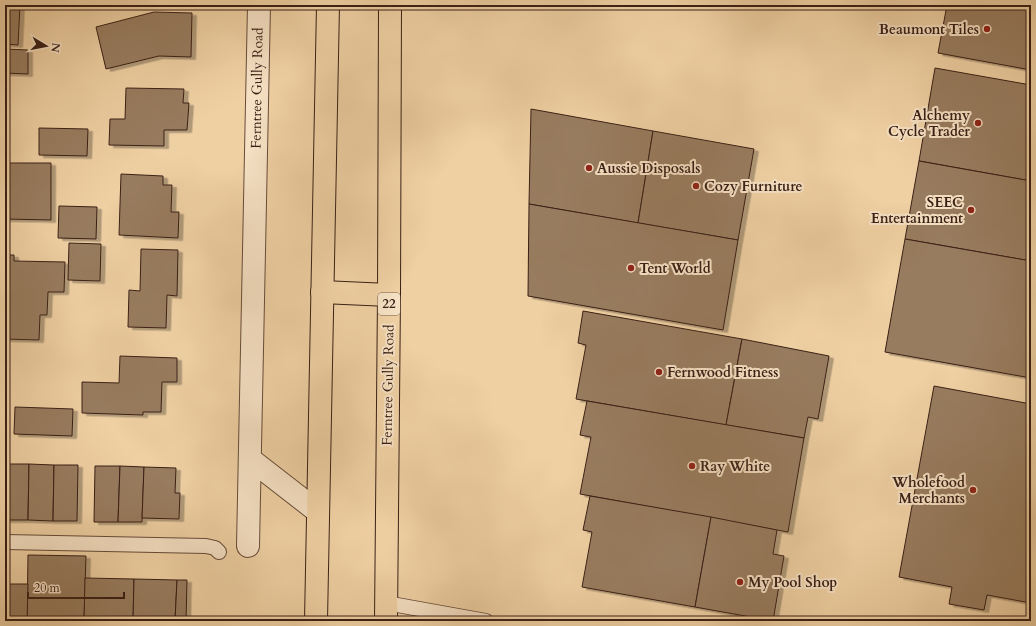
<svg xmlns="http://www.w3.org/2000/svg" width="1036" height="626" viewBox="0 0 1036 626" font-family="Cardo,serif">
	<style>
		.building { fill: #987c5f; stroke: #3a2016; filter: url(#shadow) }
		.lines { fill: none; stroke-linecap: round; stroke-linejoin: round }
		.service-casing { stroke: #674c39; stroke-width: 16 }
		.minor-casing { stroke: #674c39; stroke-width: 24 }
		.primary-casing { stroke: #3a2016; stroke-width: 24 }
		.service { stroke: #f5e0c3; stroke-width: 14 }
		.minor { stroke: #f5e0c3; stroke-width: 22 }
		.primary { stroke: #efd0a3; stroke-width: 22 }
		.poi-dot { fill: #8f2418; stroke: #f5e0c3; stroke-width: 1.5 }
		.labels { text-anchor: middle; dominant-baseline: central; stroke-width: 4; stroke-linejoin: round; paint-order: stroke }
		.shield { fill: #f5e0c3; stroke: #725a4a; stroke-width: 1 }
		.shield-label { font-size: 13px; font-weight: bold; fill: #3a2016 }
		.poi-label { font-size: 14px; font-weight: bold; fill: #3a2016; stroke: #f5e0c3; text-anchor: start }
		.street-label { font-size: 14px; fill: #3a2016; stroke: #f5e0c3 }
	</style>
	<defs>
		<filter id="shadow"><feDropShadow dx="4.5" dy="2.5" stdDeviation="0" flood-color="#0004"/></filter>
	</defs>
	<rect width="100%" height="100%" fill="#efd0a3"/>
	<filter id="stains"><feTurbulence type="fractalNoise" baseFrequency=".005" numOctaves="4"/><feColorMatrix values="0 0 0 0 .2 0 0 0 0 .09 0 0 0 0 .02 0 0 0 .5 -.17"/></filter>
	<radialGradient id="worn" r=".72"><stop offset=".6" stop-color="#630" stop-opacity="0"/><stop offset="1" stop-color="#630" stop-opacity=".3"/></radialGradient>
	<g class="building">
		<path d="M5,5H20L18,45L5,44Z"/>
		<path d="M947,5H1031V70L938,53Z"/>
		<path d="M154,12L192,13L191,57L159,56L106,69L96,27Z"/>
		<path d="M5,49L28,50V74L5,73Z"/>
		<path d="M935,68L1031,85V181L919,161Z"/>
		<path d="M126,88L184,89L183,103H189L187,130H164V146L109,145L110,119H125Z"/>
		<path d="M531,109L653,131L638,223L529,204Z"/>
		<path d="M39,128L88,129L87,156L39,155Z"/>
		<path d="M653,131L754,149L738,240L638,223Z"/>
		<path d="M919,161L1031,181V261L905,239Z"/>
		<path d="M5,163H51V220L5,219Z"/>
		<path d="M121,174L163,176V185H172L171,212H179L178,238L119,235Z"/>
		<path d="M529,204L738,240L723,330L528,296Z"/>
		<path d="M59,206L97,207L96,239L58,238Z"/>
		<path d="M905,239L1031,261V378L885,352Z"/>
		<path d="M69,243L101,244L100,281L68,280Z"/>
		<path d="M141,249L178,250L177,296L167,295L166,328L128,327L129,290L140,291Z"/>
		<path d="M5,255H14V261L65,262L64,292H48L47,315H40L39,340L5,339Z"/>
		<path d="M583,311L742,339L726,425L576,399L586,345L578,343Z"/>
		<path d="M742,339L829,356L818,419L808,417L804,438L726,425Z"/>
		<path d="M120,356L177,358V382H162L161,412H143V415L82,413V382L119,383Z"/>
		<path d="M934,386L1031,404V603L987,595L984,610L949,604L952,587L899,577Z"/>
		<path d="M587,401L804,438L788,532L580,494L591,437L580,435Z"/>
		<path d="M15,407L73,409L72,436L14,434Z"/>
		<path d="M6,464H29L28,520H5Z"/>
		<path d="M29,464L54,465L53,521L28,520Z"/>
		<path d="M54,465H78L77,521H53Z"/>
		<path d="M95,466H120L118,522H94Z"/>
		<path d="M120,466L144,467L142,522H118Z"/>
		<path d="M144,467L176,468L175,493H180L179,519L142,518Z"/>
		<path d="M590,496L711,517L695,607L582,587L592,532L583,530Z"/>
		<path d="M711,517L777,530L773,554L784,556L773,621L695,607Z"/>
		<path d="M28,555L86,556L84,621H27Z"/>
		<path d="M85,578L134,579L133,621H84Z"/>
		<path d="M134,579L177,580L175,621H133Z"/>
		<path d="M177,580H187L186,621H175Z"/>
		<path d="M5,584H28L27,621H5Z"/>
	</g>
	<g class="lines">
		<defs>
			<g id="service">
				<path d="M5,542L206,546L215,548L219,552"/>
				<path d="M386,603L486,621"/>
			</g>
			<g id="minor">
				<path d="M250,459L317,511"/>
				<path d="M248,546L259,5"/>
			</g>
			<g id="primary">
				<path d="M322,292L389,295"/>
				<path d="M316,621L328,5"/>
				<path d="M386,621L389,295L390,5"/>
			</g>
		</defs>
		<use href="#service" class="service-casing"/>
		<use href="#minor" class="minor-casing"/>
		<use href="#primary" class="primary-casing"/>
		<use href="#service" class="service"/>
		<use href="#minor" class="minor"/>
		<use href="#primary" class="primary"/>
	</g>
	<g class="poi-dot">
		<circle cx="987" cy="29" r="4"/>
		<circle cx="978" cy="123" r="4"/>
		<circle cx="589" cy="168" r="4"/>
		<circle cx="696" cy="186" r="4"/>
		<circle cx="971" cy="210" r="4"/>
		<circle cx="631" cy="268" r="4"/>
		<circle cx="659" cy="372" r="4"/>
		<circle cx="692" cy="466" r="4"/>
		<circle cx="973" cy="490" r="4"/>
		<circle cx="740" cy="582" r="4"/>
	</g>
	<g class="labels">
		<rect class="shield" x="378" y="293" width="22" height="22" rx="3"/>
		<g class="shield-label">
			<text x="389" y="304">22</text>
		</g>
		<g class="poi-label">
			<text x="979" y="29" text-anchor="end">Beaumont Tiles</text>
			<text x="970" y="115" text-anchor="end">Alchemy<tspan x="970" dy="16">Cycle Trader</tspan></text>
			<text x="597" y="168">Aussie Disposals</text>
			<text x="704" y="186">Cozy Furniture</text>
			<text x="963" y="202" text-anchor="end">SEEC<tspan x="963" dy="16">Entertainment</tspan></text>
			<text x="639" y="268">Tent World</text>
			<text x="667" y="372">Fernwood Fitness</text>
			<text x="700" y="466">Ray White</text>
			<text x="965" y="482" text-anchor="end">Wholefood<tspan x="965" dy="16">Merchants</tspan></text>
			<text x="748" y="582">My Pool Shop</text>
		</g>
		<g class="street-label">
			<text transform="translate(257 88) rotate(-89)">Ferntree Gully Road</text>
			<text transform="translate(388 385) rotate(-89)">Ferntree Gully Road</text>
		</g>
	</g>
	<rect width="1036" height="626" fill="none" stroke="#efd0a3" stroke-width="20"/>
	<rect x="6" y="6" width="1024" height="614" fill="none" stroke="#3a2016" stroke-width="2"/>
	<rect x="10" y="10" width="1016" height="606" fill="none" stroke="#3a2016"/>
	<g transform="translate(46 46) rotate(100)" stroke="#f5e0c3" stroke-width="3" paint-order="stroke">
	<path d="M0-3L7 15L0 10L-7 15Z" fill="#3a2016"/>
	<text y="-6" font-size="11" font-weight="bold" text-anchor="middle" fill="#3a2016">N</text>
	</g>
	<path d="M28 592v6h96v-6" fill="none" stroke="#3a2016" stroke-width="2"/>
	<text x="34" y="592" font-size="12" fill="#3a2016" stroke="#f5e0c3" stroke-width="3" paint-order="stroke">20 m</text>
	<rect width="100%" height="100%" filter="url(#stains)"/>
	<rect width="100%" height="100%" fill="url(#worn)"/>
</svg>
